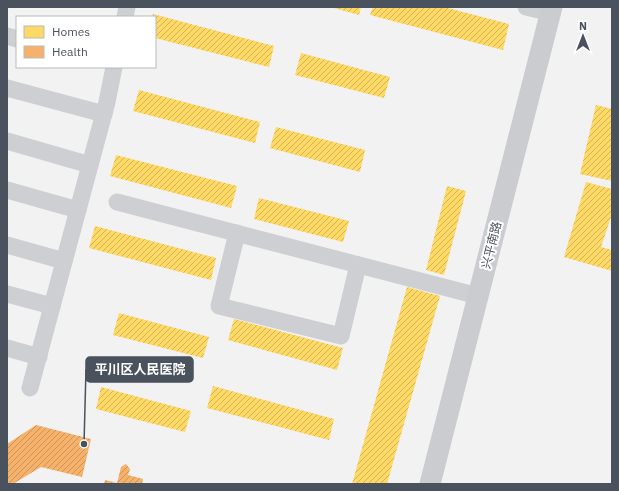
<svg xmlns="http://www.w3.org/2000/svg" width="619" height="491" viewBox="0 0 619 491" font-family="'IBM Plex Sans','Noto Sans SC',sans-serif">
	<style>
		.homes { fill: url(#homes-hatch) }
		.health { fill: url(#health-hatch) }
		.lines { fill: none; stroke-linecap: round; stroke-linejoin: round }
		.minor { stroke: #cdcfd2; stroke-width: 17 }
		.major { stroke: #caccd0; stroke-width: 21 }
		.labels { text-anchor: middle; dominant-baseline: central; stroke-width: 4; stroke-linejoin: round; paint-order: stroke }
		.street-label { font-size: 12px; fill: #49525d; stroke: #fff }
		.leader { fill: none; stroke: #49525d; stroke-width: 1.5 }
		.callout-dot { fill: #49525d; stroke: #fff; stroke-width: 1.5 }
		.callout { fill: #49525d; stroke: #49525d; stroke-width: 1.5 }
		.callout-label { font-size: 13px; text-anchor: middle; font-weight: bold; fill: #fff }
	</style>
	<defs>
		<pattern id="homes-hatch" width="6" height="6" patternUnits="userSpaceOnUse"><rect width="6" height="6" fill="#ffd966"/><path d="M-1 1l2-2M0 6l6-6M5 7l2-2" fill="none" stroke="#d0b357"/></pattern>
		<pattern id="health-hatch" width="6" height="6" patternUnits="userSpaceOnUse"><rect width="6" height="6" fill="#f6b26b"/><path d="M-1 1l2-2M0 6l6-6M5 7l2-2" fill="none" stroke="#c9935b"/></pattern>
	</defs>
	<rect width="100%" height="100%" fill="#f2f2f2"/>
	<g class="homes">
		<path d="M330,7H361L359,15Z"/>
		<path d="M373,7H444L509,24L503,50L370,15Z"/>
		<path d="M153,14L274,46L269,67L155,38V17H152Z"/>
		<path d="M301,53L390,77L384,98L295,75Z"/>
		<path d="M139,90L260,122L255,143L133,111Z"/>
		<path d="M596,105L612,109V181L580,174Z"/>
		<path d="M276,127L365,150L360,172L270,148Z"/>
		<path d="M116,155L237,186L231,208L110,176Z"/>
		<path d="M586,182L612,189V214L601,247L612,250V271L564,257Z"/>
		<path d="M447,186L466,191L444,275L426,270Z"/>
		<path d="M259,198L349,221L343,242L254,219Z"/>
		<path d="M95,226L216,258L211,280L89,248Z"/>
		<path d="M407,287L440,296L387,484H352Z"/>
		<path d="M119,313L209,337L203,358L113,335Z"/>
		<path d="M234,319L343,348L337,370L228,340Z"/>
		<path d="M213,386L334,419L329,440L207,408Z"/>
		<path d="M101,387L191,411L185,432L96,409Z"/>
	</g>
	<g class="health">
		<path d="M36,425L91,439L82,477L41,467L13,484H7V444Z"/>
		<path d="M126,464L130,469L128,475L143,479L142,484H104L105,480L117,483L121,467Z"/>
	</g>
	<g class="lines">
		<g class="minor">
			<path d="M526,7L551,13"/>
			<path d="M125,17L127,7"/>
			<path d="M7,36L17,39"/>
			<path d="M7,88L104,114"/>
			<path d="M7,141L90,165"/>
			<path d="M7,190L78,210"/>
			<path d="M117,202L478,296"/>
			<path d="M237,233L219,306L341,336L358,265"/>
			<path d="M7,245L64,261"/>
			<path d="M7,294L52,306"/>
			<path d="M7,348L39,357"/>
			<path d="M30,388L107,102L114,67"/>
		</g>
		<path class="major" d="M430,484L552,7"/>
	</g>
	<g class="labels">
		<g class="street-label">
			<text transform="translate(491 245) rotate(-76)">兴平南路</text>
		</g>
	</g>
	<path class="leader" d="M84 444L86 369"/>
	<circle class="callout-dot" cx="84" cy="444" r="4"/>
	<rect class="callout" x="86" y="357" width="107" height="25" rx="4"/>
	<g class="callout-label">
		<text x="140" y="374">平川区人民医院</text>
	</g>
	<rect width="619" height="491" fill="none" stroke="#49525d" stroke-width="16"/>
	<rect x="16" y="16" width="140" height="52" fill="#ffffff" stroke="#b6babe"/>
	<rect x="24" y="26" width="20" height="12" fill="#ffd966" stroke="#b6babe"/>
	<text x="52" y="36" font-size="12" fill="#49525d">Homes</text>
	<rect x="24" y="46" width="20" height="12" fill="#f6b26b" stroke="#b6babe"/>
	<text x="52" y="56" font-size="12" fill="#49525d">Health</text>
	<g transform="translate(583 36)" stroke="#ffffff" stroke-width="3" paint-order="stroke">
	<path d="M0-3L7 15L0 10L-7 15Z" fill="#49525d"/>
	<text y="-6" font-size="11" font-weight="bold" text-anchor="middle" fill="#49525d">N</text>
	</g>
</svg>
